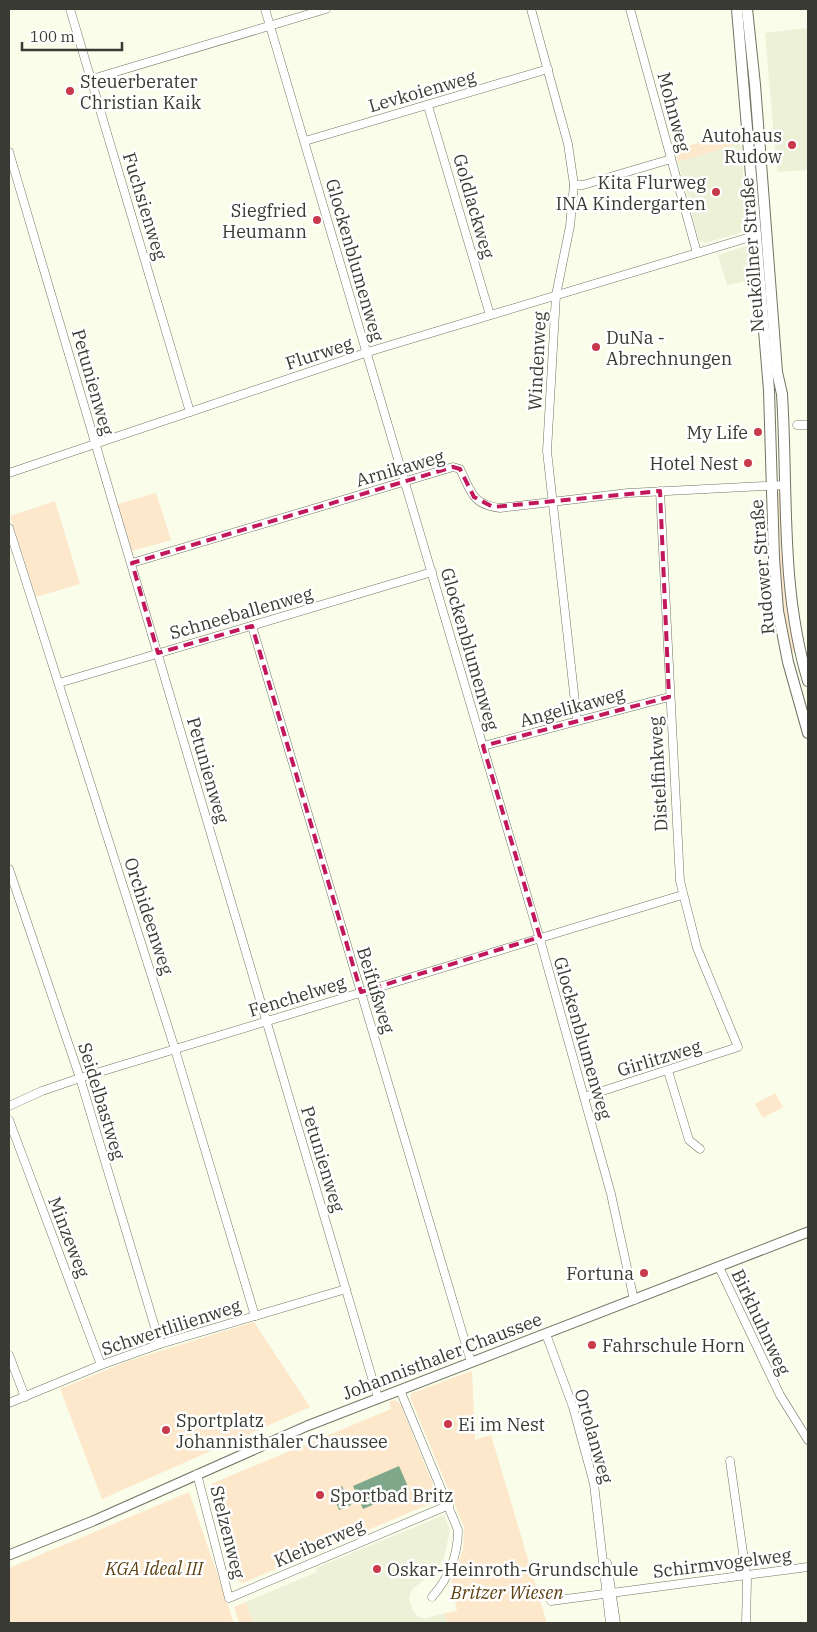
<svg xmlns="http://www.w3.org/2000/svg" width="817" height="1632" viewBox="0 0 817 1632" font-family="'IBM Plex Serif',serif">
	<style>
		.built { fill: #edf1d8 }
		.green { fill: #fde8cc }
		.water { fill: #7fa78a }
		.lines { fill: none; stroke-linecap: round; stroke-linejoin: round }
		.minor-casing { stroke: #717463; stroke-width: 9 }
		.tertiary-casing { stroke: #717463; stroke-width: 11 }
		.secondary-casing { stroke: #717463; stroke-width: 12 }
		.minor { stroke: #fff; stroke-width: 8 }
		.tertiary { stroke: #fff; stroke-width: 9 }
		.secondary { stroke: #fff; stroke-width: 10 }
		.marked { fill: none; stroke: #c2185b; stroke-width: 4; stroke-dasharray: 10 6; stroke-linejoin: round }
		.poi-dot { fill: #c9394c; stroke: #fff; stroke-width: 2 }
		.labels { text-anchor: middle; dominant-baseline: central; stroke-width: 5; stroke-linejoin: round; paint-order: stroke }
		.poi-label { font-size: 18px; fill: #393a33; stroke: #fff; text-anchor: start }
		.street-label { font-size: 18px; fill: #393a33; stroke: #fff }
		.park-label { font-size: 18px; font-style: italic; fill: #5d4112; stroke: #fff }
	</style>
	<rect width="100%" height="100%" fill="#f9fdea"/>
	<g class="built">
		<path d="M808,28V170L777,172L765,33Z"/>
		<path d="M741,143L747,222L743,232L705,243L699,240L678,162Z"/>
		<path d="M746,246L749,250L751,280L727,285L718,255Z"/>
		<path d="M444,1515L450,1530L444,1558L437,1570L412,1589L409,1598L413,1611L418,1617L426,1618L445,1613L447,1623H253L246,1602L317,1572L316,1568Z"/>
	</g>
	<g class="green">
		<path d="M740,130L741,143L678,162L675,150Z"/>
		<path d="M780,491L785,588L795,651L793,653C780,637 778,521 777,494Z"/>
		<path d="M156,493L171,540L132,551L118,504Z"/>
		<path d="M55,501L80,584L36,597L10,516Z"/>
		<path d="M775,1093L783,1107L763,1118L755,1104Z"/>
		<path d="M254,1322L310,1407L102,1499L60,1389L128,1361Z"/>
		<path d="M472,1371L475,1440L491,1435L547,1623H447L445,1613L457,1611L451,1581L463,1550L464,1527L410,1397L412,1393Z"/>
		<path d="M394,1400L400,1403L440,1502L432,1503L243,1583L238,1581L210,1488L213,1483L391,1409L389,1402Z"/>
		<path d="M189,1492L234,1623H9V1568Z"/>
		<path d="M246,1602L253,1623H239L234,1607Z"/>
	</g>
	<g class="water">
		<path d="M399,1466L409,1489L363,1509L353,1486Z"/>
		<path d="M342,1486L351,1505L339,1510L331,1491Z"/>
	</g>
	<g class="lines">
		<defs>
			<g id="minor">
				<path d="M70,9L190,412"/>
				<path d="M265,9L541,943L611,1194L634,1300"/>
				<path d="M531,9L568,144L574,185L570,226L556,295L547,451L577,720"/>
				<path d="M630,9L697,253"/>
				<path d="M92,79L326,9"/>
				<path d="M428,106L490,315"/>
				<path d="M305,141L548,69"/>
				<path d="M9,152L378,1398"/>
				<path d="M574,185H583L671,159"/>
				<path d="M797,425H808"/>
				<path d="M9,473L371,351L757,235"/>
				<path d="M9,528L173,1043L255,1316"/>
				<path d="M132,563L453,467L460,469C471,491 472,505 500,508L628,493L785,485"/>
				<path d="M252,626L471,1362"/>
				<path d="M59,683L432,572"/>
				<path d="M483,746L669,697"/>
				<path d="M9,869L80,1078L160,1344"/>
				<path d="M668,1071L689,1140L700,1149"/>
				<path d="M584,1097L738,1047L697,948L680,881L660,491"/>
				<path d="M9,1106L42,1091L80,1078L682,895"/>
				<path d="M9,1120L101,1365"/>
				<path d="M719,1267L780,1395L808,1440"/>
				<path d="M546,1334L573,1407L594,1484L610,1623"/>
				<path d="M9,1355L25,1397"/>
				<path d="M400,1390L458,1530C458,1554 449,1578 432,1597"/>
				<path d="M9,1403L101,1365L160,1344L346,1289"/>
				<path d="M730,1461L747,1581L746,1623"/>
				<path d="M197,1474L229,1598L449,1505"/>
				<path d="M607,1563L616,1623"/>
				<path d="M551,1601L808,1567"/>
			</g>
			<path id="tertiary" d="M9,1555L93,1521L307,1426L808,1232"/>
			<g id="secondary">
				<path d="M737,9L769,390L774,558L778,611L788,662L808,733"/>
				<path d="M747,9L755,85L777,372L782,394C788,490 780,588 808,681"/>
			</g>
		</defs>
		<use href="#minor" class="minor-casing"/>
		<use href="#tertiary" class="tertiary-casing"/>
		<use href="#secondary" class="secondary-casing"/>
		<use href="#minor" class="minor"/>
		<use href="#tertiary" class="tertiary"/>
		<use href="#secondary" class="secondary"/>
	</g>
	<path class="marked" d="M453,467L460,469L474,497L493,507L660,491L669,697L483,746L540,937L361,992L252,626L158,653L132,563Z"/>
	<g class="poi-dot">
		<circle cx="70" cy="91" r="5"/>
		<circle cx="792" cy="145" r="5"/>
		<circle cx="716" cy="192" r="5"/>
		<circle cx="317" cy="220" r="5"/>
		<circle cx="596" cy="347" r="5"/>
		<circle cx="758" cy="432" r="5"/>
		<circle cx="748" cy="463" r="5"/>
		<circle cx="644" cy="1273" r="5"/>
		<circle cx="592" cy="1345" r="5"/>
		<circle cx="448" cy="1424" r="5"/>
		<circle cx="166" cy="1430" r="5"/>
		<circle cx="320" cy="1495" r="5"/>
		<circle cx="377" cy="1569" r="5"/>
	</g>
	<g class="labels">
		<g class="poi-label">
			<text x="80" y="81">Steuerberater<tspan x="80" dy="21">Christian Kaik</tspan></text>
			<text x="782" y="135" text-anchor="end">Autohaus<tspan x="782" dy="21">Rudow</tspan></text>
			<text x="706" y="182" text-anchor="end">Kita Flurweg<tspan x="706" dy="21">INA Kindergarten</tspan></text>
			<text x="307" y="210" text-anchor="end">Siegfried<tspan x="307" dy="21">Heumann</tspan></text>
			<text x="606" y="337">DuNa -<tspan x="606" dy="21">Abrechnungen</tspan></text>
			<text x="748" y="432" text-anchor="end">My Life</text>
			<text x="738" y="463" text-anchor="end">Hotel Nest</text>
			<text x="634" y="1273" text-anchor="end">Fortuna</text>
			<text x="602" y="1345">Fahrschule Horn</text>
			<text x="176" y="1420">Sportplatz<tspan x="176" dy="21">Johannisthaler Chaussee</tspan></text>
			<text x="458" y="1424">Ei im Nest</text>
			<text x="330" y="1495">Sportbad Britz</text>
			<text x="387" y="1569">Oskar-Heinroth-Grundschule</text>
		</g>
		<g class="street-label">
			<text transform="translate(422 91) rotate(-16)">Levkoienweg</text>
			<text transform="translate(674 112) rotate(75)">Mohnweg</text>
			<text transform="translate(145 206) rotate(73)">Fuchsienweg</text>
			<text transform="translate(474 206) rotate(74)">Goldlackweg</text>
			<text transform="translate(752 255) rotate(-94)">Neuköllner Straße</text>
			<text transform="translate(355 260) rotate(74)">Glockenblumenweg</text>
			<text transform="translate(319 353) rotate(-18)">Flurweg</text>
			<text transform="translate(537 361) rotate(-87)">Windenweg</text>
			<text transform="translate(93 382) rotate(74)">Petunienweg</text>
			<text transform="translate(400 468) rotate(-16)">Arnikaweg</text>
			<text transform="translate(762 567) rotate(-95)">Rudower Straße</text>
			<text transform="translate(241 613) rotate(-16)">Schneeballenweg</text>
			<text transform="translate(470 649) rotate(74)">Glockenblumenweg</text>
			<text transform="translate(572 707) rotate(-15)">Angelikaweg</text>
			<text transform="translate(208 770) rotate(74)">Petunienweg</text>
			<text transform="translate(658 774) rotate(-93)">Distelfinkweg</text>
			<text transform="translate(149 916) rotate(72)">Orchideenweg</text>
			<text transform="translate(376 990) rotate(73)">Beifußweg</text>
			<text transform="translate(297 996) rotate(-17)">Fenchelweg</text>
			<text transform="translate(583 1038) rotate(74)">Glockenblumenweg</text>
			<text transform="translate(659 1058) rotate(-17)">Girlitzweg</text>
			<text transform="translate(102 1101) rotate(73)">Seidelbastweg</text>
			<text transform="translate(323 1159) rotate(73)">Petunienweg</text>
			<text transform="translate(69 1237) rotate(69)">Minzeweg</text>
			<text transform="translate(761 1322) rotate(65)">Birkhuhnweg</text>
			<text transform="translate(171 1327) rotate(-18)">Schwertlilienweg</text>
			<text transform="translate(442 1356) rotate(-21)">Johannisthaler Chaussee</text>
			<text transform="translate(594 1436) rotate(74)">Ortolanweg</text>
			<text transform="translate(228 1532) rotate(76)">Stelzenweg</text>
			<text transform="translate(319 1543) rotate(-23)">Kleiberweg</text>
			<text transform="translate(722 1563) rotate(-7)">Schirmvogelweg</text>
		</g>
		<g class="park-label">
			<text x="154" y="1568">KGA Ideal III</text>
			<text x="507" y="1592">Britzer Wiesen</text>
		</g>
	</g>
	<rect width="817" height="1632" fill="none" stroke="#393a33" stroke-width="20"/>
	<path d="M22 42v8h100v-8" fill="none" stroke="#393a33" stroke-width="2.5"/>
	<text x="30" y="42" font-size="15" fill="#393a33" stroke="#ffffff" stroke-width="4" paint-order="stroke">100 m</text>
</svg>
